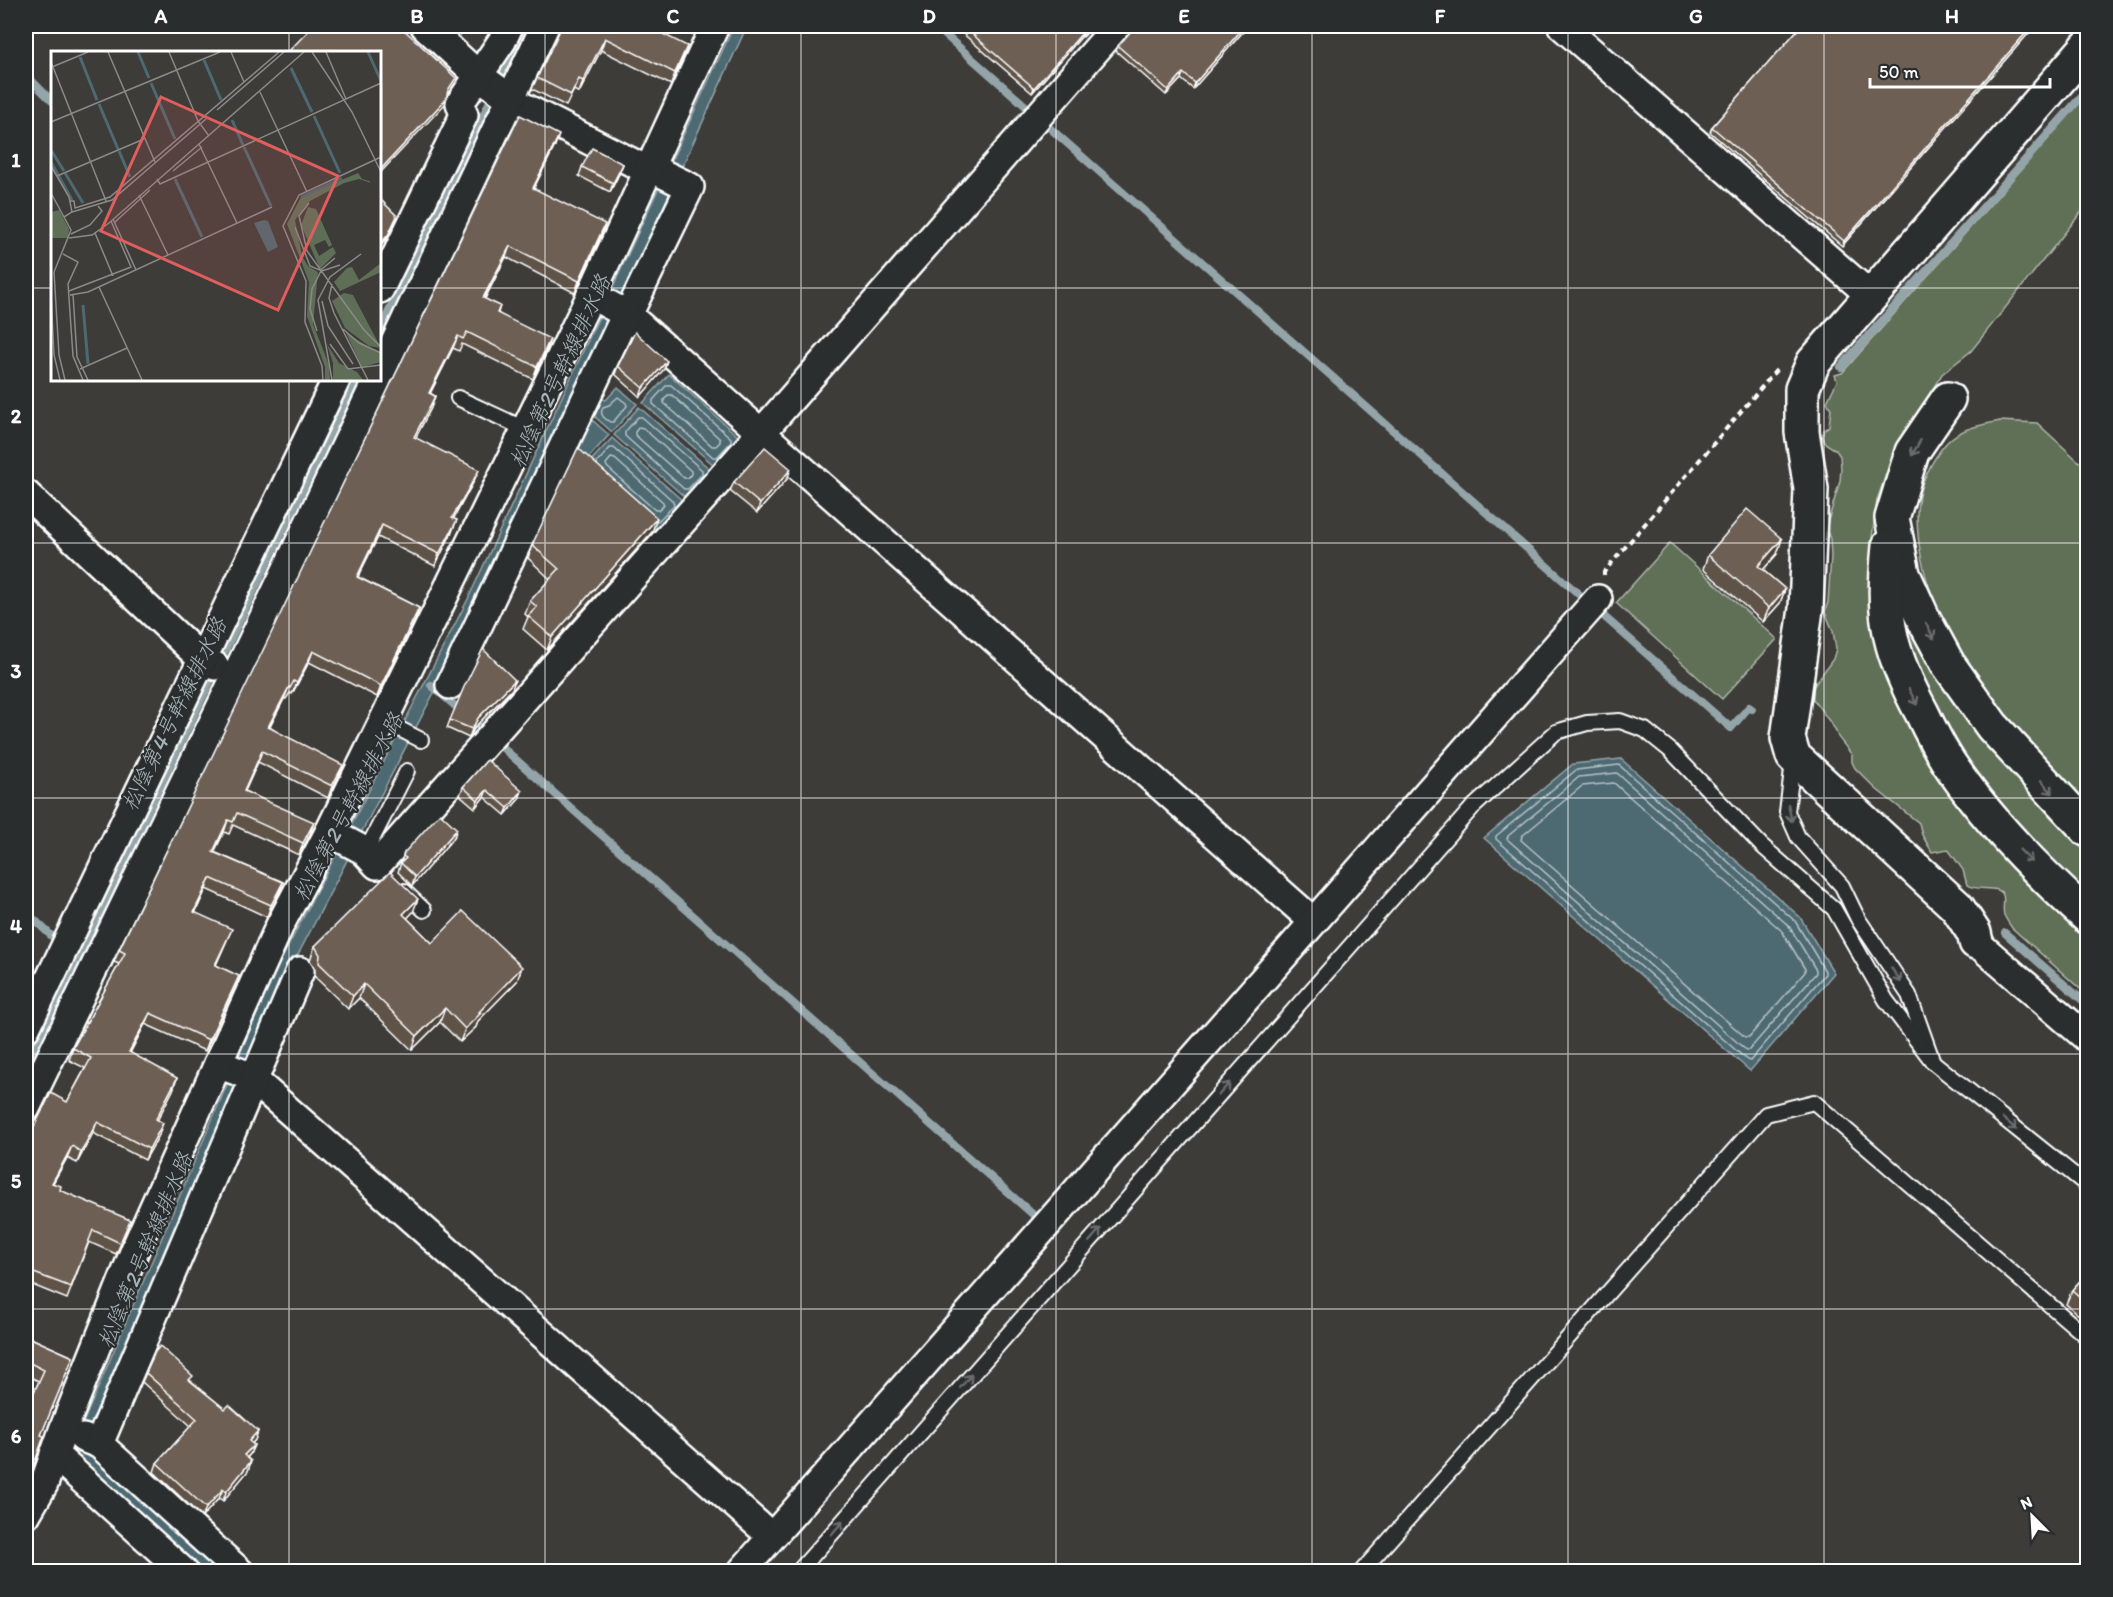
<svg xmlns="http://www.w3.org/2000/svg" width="2113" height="1597" viewBox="0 0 2113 1597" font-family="Itim,'Klee One',sans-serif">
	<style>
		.green { fill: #5f6f57; stroke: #afb7ab; stroke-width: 1.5 }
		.water { fill: #4d6972; stroke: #94a5aa; stroke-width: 1.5 }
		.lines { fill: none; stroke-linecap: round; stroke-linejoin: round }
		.shore { stroke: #b8c3c7; stroke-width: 1.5 }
		.stream { stroke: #94a5aa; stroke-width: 8 }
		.lane-casing { stroke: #fff; stroke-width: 18 }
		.street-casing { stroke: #fff; stroke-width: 32 }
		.secondary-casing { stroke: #fff; stroke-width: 38 }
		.highway-casing { stroke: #fff; stroke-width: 38 }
		.path { stroke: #fff; stroke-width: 4; stroke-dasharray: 6 4.5; stroke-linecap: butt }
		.lane { stroke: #2a2d2e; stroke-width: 14 }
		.street { stroke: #2a2d2e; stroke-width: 27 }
		.secondary { stroke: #2a2d2e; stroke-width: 33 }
		.highway { stroke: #2a2d2e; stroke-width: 33 }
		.wall { fill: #5e5247; stroke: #fff; stroke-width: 1.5 }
		.shaded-wall { fill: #4c423a; stroke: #fff; stroke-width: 1.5 }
		.building { fill: #6d5f53; stroke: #fff; stroke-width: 1.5 }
		.oneway { stroke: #6a6c6d }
		.grid { fill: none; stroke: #fff; stroke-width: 1.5; stroke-opacity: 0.55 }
		.labels { text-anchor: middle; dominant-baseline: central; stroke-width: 4.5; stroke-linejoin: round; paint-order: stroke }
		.water-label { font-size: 22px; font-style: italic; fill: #a6b4b8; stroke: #2a2d2e }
		.inset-river { fill: none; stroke: #4d6972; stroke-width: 3 }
		.inset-road { fill: none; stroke: #8b8a88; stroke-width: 1.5 }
		.view { fill: #e05e5e; fill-opacity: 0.15; stroke: #e05e5e; stroke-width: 3 }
		.inset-edge { fill: none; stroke: #fff; stroke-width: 3 }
		.neatline { fill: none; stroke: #fff; stroke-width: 2 }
		.grid-label { font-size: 20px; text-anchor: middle; font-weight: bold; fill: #fff }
	</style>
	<rect width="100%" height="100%" fill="#3e3c39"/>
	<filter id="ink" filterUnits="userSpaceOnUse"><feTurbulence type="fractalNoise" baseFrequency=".0167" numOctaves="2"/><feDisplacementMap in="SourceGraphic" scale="12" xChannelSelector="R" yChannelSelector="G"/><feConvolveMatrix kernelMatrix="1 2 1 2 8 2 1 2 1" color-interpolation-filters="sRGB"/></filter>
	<g filter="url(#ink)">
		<g class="green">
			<path d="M2087,95V205L1971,351L1942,374L1895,449L1877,500L1871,545V591L1875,630L2040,890L2087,934V995L2012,928C2009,924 2006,919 2004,915C2002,909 2005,901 2003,895C1999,884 1977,892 1967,885L1963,870L1948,849L1932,852L1922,835L1919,823L1876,789L1855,768L1852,762V755L1838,737L1835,729L1813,699V687L1833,659L1836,649L1833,631L1825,612L1828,602L1831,556L1830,539L1826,528L1840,481L1841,469L1840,456L1836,450L1825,443L1822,437L1824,430L1829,426L1831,409L1827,402L1837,381L1835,375L1842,373Z"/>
			<path d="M2000,421L2037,423L2087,469V812C2020,734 1934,651 1919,544C1916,519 1915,496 1927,473C1946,434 1959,429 2000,421Z"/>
			<path d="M1670,543L1777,639L1722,699L1616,603Z"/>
			<path d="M1907,616L1980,733L2050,816L2087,851V896L2021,828L1962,752L1922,681L1906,640L1902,617Z"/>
		</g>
		<g class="water">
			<path d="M734,26H747L479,606L288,974L85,1451L219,1571H198L69,1456L274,974L468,599Z"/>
			<path d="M669,374L741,439L716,467L643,403Z"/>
			<path d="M618,387L637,404L612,432L593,415L600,398L606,400Z"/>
			<path d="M639,407L712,471L687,499L614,435Z"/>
			<path d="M591,419L609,435L583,464L574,456Z"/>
			<path d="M612,438L684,502L658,531L586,466Z"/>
			<path d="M1621,759L1800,917L1834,973L1750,1071L1484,838L1573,764Z"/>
		</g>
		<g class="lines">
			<g class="shore">
				<path d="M667,385H671L731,438V442L717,457H713L653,404V400Z"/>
				<path d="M668,395H672L720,439V442L716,446H712L664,403V400Z"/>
				<path d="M618,397L626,403L627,406L613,422H610C604,418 599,415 603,407L609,405Z"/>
				<path d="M638,417H642L702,470V474L688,489H684L625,436V432Z"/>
				<path d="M639,427L643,428L691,471V474L688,478H684L635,435V432Z"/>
				<path d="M611,458L615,459L663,502L664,505L659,510H655L607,467L606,464Z"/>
				<path d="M597,463L610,448H614L673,501L674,505L658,521"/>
				<path d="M1619,765L1795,921L1825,971V974L1750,1061L1747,1060L1496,839V836L1576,770Z"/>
				<path d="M1617,773L1789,926L1816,970V973L1749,1050H1746L1507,839L1508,836L1579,777Z"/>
				<path d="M1614,783L1782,931L1805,969V972L1749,1037H1745L1521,840L1522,836L1582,786Z"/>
			</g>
			<g class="stream">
				<path d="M935,26L1029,109"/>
				<path d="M26,75L52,101"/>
				<path d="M1043,122L1582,597"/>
				<path d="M380,330L526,26"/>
				<path d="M1841,367L2088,89"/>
				<path d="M1600,613L1731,728L1749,707L1752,709"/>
				<path d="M431,685L484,731"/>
				<path d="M496,742L1037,1218"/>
				<path d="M26,912L57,941"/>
				<path d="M2005,933L2088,1005"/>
				<path d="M26,1064L355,380"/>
			</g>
			<defs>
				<g id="lane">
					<path d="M458,398L525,429"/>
					<path d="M384,721L421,740"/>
					<path d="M1793,761L1787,812L1798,837L1842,886L1858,919L1909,995L1933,1062L2088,1186"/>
					<path d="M365,853L407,771"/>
					<path d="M404,891L424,910"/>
					<path d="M798,1572L1472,808L1556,732L1587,723L1620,721L1645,730L1671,751L1761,845L1834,909L1886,1000L1933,1062"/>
					<path d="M1361,1572L1766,1114L1814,1102L2088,1338"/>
				</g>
				<g id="street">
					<path d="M425,26L478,75L518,104L647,170"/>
					<path d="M1562,26L1870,295"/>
					<path d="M380,289L464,115L460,103L502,41L509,26"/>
					<path d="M591,295L628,315L1313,921"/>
					<path d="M628,315L690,187L649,167"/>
					<path d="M380,374L545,26"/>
					<path d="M26,494L206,663L215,666"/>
					<path d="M450,685L626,314"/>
					<path d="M329,832L363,850L377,865L762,432L1117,26"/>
					<path d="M1976,942L2088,1039"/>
					<path d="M26,1028L336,380"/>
					<path d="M218,1064L250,1076L254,1080L771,1536"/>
					<path d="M26,1108L236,675L377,380"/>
					<path d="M83,1438L99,1444L240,1572"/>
					<path d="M99,1444L300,971"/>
					<path d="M54,1454L184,1572"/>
					<path d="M26,1515L44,1484L63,1430L136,1247L280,925L329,832L591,295L715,26"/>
					<path d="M741,1572L1598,599"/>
				</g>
				<path id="secondary" d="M1976,942L1974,933L1957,907L1793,756L1788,738L1806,609L1811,489L1802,432V389L1813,363L2088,46"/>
				<g id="highway">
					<path d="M1948,399L1912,452L1892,518L1903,574L1922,616L1948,664L1992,726L2088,830"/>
					<path d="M1889,546C1886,577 1884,607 1891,637C1897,664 1909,689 1922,713C1931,732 1941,752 1953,769C1990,823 2039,873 2088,917"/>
				</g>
			</defs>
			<use href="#lane" class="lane-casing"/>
			<use href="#street" class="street-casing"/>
			<use href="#secondary" class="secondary-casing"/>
			<use href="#highway" class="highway-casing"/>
			<path class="path" d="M1604,575V572L1778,368"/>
			<use href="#lane" class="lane"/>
			<use href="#street" class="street"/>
			<use href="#secondary" class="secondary"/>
			<use href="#highway" class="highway"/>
		</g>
		<g class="wall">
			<path d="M562,26L687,46L671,85L601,50L579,93L574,90L566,106L532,89L537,78Z"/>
			<path d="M954,26H1097L1092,31L1090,29L1083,37L1082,36L1032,93Z"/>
			<path d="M1132,26H1248L1193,89L1181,79L1166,95L1116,51L1118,46L1131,31Z"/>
			<path d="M1801,26H2035L1842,246L1710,132L1712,127Z"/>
			<path d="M555,146L534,188L601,236L575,293L506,257L485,299L500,306L498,313L546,351L533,379L462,344L459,351L453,348L430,393L435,396L431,408L415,438L474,481L453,519L452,532L435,566L378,537L358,577L419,608L415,620L377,697L309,662L292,694L290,693L286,699H284L270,727L339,776L328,798L258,762L245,791L310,834L299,855L233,825L229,834L224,832L214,852L283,882L279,893L267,917L206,889L195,913L227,940L216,965L239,976L234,987L205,1051L145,1024L130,1053L177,1078L173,1090L157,1120L159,1135L145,1160L93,1133L77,1163L67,1158L53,1183L60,1190L126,1232L116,1254L89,1242L67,1299L30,1284L26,1294V1143L67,1102L85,1068L69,1060L73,1048L119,964L114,962L119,950Z"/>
			<path d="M623,164L619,174L610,192L579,176L582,167Z"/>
			<path d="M618,366L664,369L640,397L615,374Z"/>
			<path d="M787,479L757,513L730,491L734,482Z"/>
			<path d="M652,532L547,650L523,629L528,617L525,614L530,601L550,579L528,558L532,545Z"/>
			<path d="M1777,554L1763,570L1785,589L1780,603L1763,622L1703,569L1708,555Z"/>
			<path d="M512,689L475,727L469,738L447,728L450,720Z"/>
			<path d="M487,760L519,799L505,815L484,797L475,808L460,795L463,787Z"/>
			<path d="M454,837L412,886L398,872L404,853Z"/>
			<path d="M413,912L407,918L432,943L517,981L478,1021L476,1027L460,1042L440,1022L412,1050L359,998L348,1009L315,977V969L310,960L315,946Z"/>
			<path d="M2088,1272V1323L2066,1304L2072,1290Z"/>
			<path d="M26,1336L73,1357L41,1435L34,1466L29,1479L26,1477V1410L39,1381L26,1375Z"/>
			<path d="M146,1373L191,1381L225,1409L258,1431L255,1440L252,1443L254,1445L250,1454L247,1458L251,1461L248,1471L223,1501L219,1498L202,1517L154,1472L157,1463L191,1426L142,1382Z"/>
		</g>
		<g class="shaded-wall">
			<path d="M1091,26H1092L1090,29L1083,37L1086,32Z"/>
			<path d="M1245,26H1248L1193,89L1195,83Z"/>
			<path d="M2032,26H2035L1842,246L1844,241Z"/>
			<path d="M1084,31L1082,36L1032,93L1034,88Z"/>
			<path d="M605,38L601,50L579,93L583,81Z"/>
			<path d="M687,46L683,57L671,85L675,73Z"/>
			<path d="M1183,73L1181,79L1166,95L1168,90Z"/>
			<path d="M446,99L445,104L380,173V170Z"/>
			<path d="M559,135L555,146L528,199L533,188Z"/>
			<path d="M623,164L619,174L610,192L613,183Z"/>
			<path d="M397,216L386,239L380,247V244Z"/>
			<path d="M605,224L601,236L575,293L579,281Z"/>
			<path d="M510,246L506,257L479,309L483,298Z"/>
			<path d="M458,336L453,348L425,404L429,393Z"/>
			<path d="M550,339L546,351L533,379L537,367Z"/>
			<path d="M667,361L664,369L640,397L643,388Z"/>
			<path d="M435,396L431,408L410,449L414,437Z"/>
			<path d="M791,469L787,479L757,513L760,504Z"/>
			<path d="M479,470L474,481L448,529L452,518Z"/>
			<path d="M657,518L652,532L547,650L552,637Z"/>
			<path d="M457,520L452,532L435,566L439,554Z"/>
			<path d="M382,525L378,537L352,588L357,577Z"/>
			<path d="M1782,539L1777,554L1753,581L1758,566Z"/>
			<path d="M1785,589L1780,603L1763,622L1769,608Z"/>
			<path d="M419,608L415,620L377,697L381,686Z"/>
			<path d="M313,651L309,662L292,694L297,683Z"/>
			<path d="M515,680L512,689L475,727L469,738L472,729L478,718Z"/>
			<path d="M289,687L284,699L264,738L268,727Z"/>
			<path d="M262,751L258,762L240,802L244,791Z"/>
			<path d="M343,765L339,776L328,798L332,786Z"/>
			<path d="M487,790L484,797L475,808L478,800Z"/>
			<path d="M522,791L519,799L505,815L508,808Z"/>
			<path d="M228,820L224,832L209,863L213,852Z"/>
			<path d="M314,822L310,834L299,855L303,843Z"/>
			<path d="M457,829L454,837L412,886L415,877Z"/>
			<path d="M210,878L206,889L190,924L194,912Z"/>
			<path d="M283,882L279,893L267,917L271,905Z"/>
			<path d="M418,899L413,912L398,928L403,914Z"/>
			<path d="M232,929L227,940L211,976L215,965Z"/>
			<path d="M522,967L517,981L478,1021L476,1027L460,1042L465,1029L479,1012Z"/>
			<path d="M239,976L234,987L205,1051L209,1040Z"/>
			<path d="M364,984L359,998L348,1009L353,996Z"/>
			<path d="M445,1008L440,1022L412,1050L417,1036Z"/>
			<path d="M150,1013L145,1024L125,1063L129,1052Z"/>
			<path d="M177,1078L173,1090L152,1131L156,1119Z"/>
			<path d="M97,1122L93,1133L77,1163L81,1152Z"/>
			<path d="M163,1123L159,1135L145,1160L149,1149Z"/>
			<path d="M72,1146L67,1158L47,1194L52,1183Z"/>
			<path d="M258,1431L255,1440L246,1450L249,1441Z"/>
			<path d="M254,1445L250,1454L241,1464L244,1455Z"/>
			<path d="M251,1461L248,1471L223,1501L226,1492Z"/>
			<path d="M223,1489L219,1498L202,1517L206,1508Z"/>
		</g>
		<g class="building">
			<path d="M313,26H400L456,78L448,90L446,99L380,170V52H288Z"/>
			<path d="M562,26H647L687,46L675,73L605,38L583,81L579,79L571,95L537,78Z"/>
			<path d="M963,26H1091L1086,32L1084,31L1034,88Z"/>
			<path d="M1133,26H1245L1195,83L1183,73L1168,90L1118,46L1131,31Z"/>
			<path d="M1801,26H2032L1844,241L1712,127Z"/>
			<path d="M520,115L559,135L533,188L605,224L579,281L510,246L483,298L500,306L497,313L550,339L537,367L467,332L463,339L458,336L429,393L435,396L414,437L479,470L452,518L457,520L439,554L382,525L357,577L419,608L381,686L313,651L297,683L294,681L290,688L289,687L268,727L343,765L332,786L262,751L244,791L314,822L303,843L237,813L233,822L228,820L213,852L283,882L271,905L210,878L194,912L232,929L215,965L239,976L209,1040L150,1013L129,1052L177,1078L156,1119L163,1123L149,1149L97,1122L81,1152L72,1146L52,1183L61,1186L60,1190L130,1220L120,1243L93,1230L71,1287L34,1273L26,1292V1143L51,1093L67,1102L91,1058L73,1048L125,953L119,950Z"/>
			<path d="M592,148L623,164L613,183L582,167Z"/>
			<path d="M380,199L397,216L388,235L380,244Z"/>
			<path d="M635,332L667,361L643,388L618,366Z"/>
			<path d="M765,447L791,469L760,504L734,482Z"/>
			<path d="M578,448L657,518L552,637L528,616L537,607L530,601L559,569L532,545Z"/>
			<path d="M1747,509L1782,539L1758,566L1785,589L1769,608L1708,555Z"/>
			<path d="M483,649L515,680L478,718L472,729L450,720L464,687Z"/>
			<path d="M487,760L522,791L508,808L487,790L478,800L463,787Z"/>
			<path d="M440,813L457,829L415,877L401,863L406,858L403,856L404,853Z"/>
			<path d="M390,872L418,899L403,914L432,943L463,911L522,967L479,1012L481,1013L465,1029L445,1008L417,1036L364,984L353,996L319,963L320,955L315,946Z"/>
			<path d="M2088,1272V1304L2072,1290Z"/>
			<path d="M26,1336L73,1357L41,1435L44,1436L33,1467L26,1464V1410L44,1370L26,1361Z"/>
			<path d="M160,1346L193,1376L189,1380L225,1409L229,1405L258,1431L249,1441L254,1445L244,1455L251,1461L226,1492L223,1489L206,1508L157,1463L197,1419L146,1373L155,1352Z"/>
		</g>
		<defs><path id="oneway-shaft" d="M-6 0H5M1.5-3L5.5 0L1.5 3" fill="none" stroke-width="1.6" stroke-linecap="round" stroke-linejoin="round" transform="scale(1.5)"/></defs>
		<g class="oneway">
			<use href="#oneway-shaft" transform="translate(1916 448) rotate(120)"/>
			<use href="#oneway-shaft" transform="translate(1930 631) rotate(62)"/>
			<use href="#oneway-shaft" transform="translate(1913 697) rotate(63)"/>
			<use href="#oneway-shaft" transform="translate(2047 787) rotate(48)"/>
			<use href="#oneway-shaft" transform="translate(1790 813) rotate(78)"/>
			<use href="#oneway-shaft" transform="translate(2026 856) rotate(45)"/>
			<use href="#oneway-shaft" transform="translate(1896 975) rotate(56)"/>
			<use href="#oneway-shaft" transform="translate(1224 1089) rotate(-49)"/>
			<use href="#oneway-shaft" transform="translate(2010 1124) rotate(39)"/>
			<use href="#oneway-shaft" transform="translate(1095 1235) rotate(-49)"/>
			<use href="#oneway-shaft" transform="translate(966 1381) rotate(-49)"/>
			<use href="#oneway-shaft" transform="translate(837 1528) rotate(-49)"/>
		</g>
	</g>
	<path class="grid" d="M289,26V52M545,26V1572M801,26V1572M1056,26V1572M1312,26V1572M1568,26V1572M1824,26V1572M26,288H52M380,288H2088M289,380V1572M26,543H2088M26,798H2088M26,1054H2088M26,1309H2088"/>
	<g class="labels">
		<g class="water-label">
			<text transform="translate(560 371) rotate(-65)">松陰第2号幹線排水路</text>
			<text transform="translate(174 714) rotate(-64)">松陰第4号幹線排水路</text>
			<text transform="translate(348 807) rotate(-62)">松陰第2号幹線排水路</text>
			<text transform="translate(145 1250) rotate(-67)">松陰第2号幹線排水路</text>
		</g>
	</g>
	<g transform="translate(51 51)">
		<rect width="330" height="330" fill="#3e3c39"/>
		<path d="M307,122L311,128L318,130L320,132L308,128L293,132L259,150L244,169L251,205L257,215L267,221L262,273L278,314L279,329H274V316L256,265L258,231L236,173L250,146ZM257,156L265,158L281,194L278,196L274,189L263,194L268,205L282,196L285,202L269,218L250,174ZM8,159L18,178L17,187H0V161ZM330,212V221L289,240L283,231L296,217L301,216L308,229ZM293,242L302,244L330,297L318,295L294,277L281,250ZM295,282L330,303V311L311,316ZM276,293L288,312L306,321L312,329H282V312Z" fill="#5f6f57"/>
		<path d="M213,169L217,170L227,196L217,201L203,172Z" fill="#4d6972"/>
		<path class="inset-river" d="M87,1L98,27M317,1L330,30M29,6L46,49M153,9L170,49M240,17L261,61M100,32L124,88M48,53L67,98M263,65L289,122M181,69L192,94M193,96L220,155M0,99L13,120M68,100L79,126M0,111L21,149M14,122L32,152M124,128L151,186M250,146L291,127M32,254L37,313"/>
		<path class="inset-road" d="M57,1L104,111M118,1L147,70L158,85M180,1L193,31M261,1L301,61L330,121M275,1L295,48M0,11L55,150M1,16L37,1M209,41L256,141M166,59L233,1M0,71L169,1M148,93L186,172M0,115L18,146L21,161L13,166M122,120L151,96M6,125L93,88M106,128L109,133L330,32M0,142L20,179L3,221L8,304L14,329M88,144L117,204M19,150H23L24,157L59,146L228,1M258,152L248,165L256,200L313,279L330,296M21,161L61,149L155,68M62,168L85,219M64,171L99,139M244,176L259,215L271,220L289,214M44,182L62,225M20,183L39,174L51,160L47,155M18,187L41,184L58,172L253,1M12,203L27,211L17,233L22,305L32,329M281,233L278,247L283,262L317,329M48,236L91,329M18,240L80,216L60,170M0,243L3,304L9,329M22,243L26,306L37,329M19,244L37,241L221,156M271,250L277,275L302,313M292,278L308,292L330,302M266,280L259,258L261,238L271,218L284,207M279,293L297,318L330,314M29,318L76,297M272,329L271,315L254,271L255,230L232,175L248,144L330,106M281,329L267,249L279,226L310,203"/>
		<path class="view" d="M110,46L287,125L227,259L50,180Z"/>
		<rect width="330" height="330" class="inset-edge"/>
	</g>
	<rect width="2113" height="1597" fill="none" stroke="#2a2d2e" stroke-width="66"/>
	<g transform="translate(2032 1516) rotate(336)" stroke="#2a2d2e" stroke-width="4.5" paint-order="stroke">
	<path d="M0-4.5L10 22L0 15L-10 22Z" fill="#ffffff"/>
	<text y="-9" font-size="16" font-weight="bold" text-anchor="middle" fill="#ffffff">N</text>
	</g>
	<path d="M1870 78v9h180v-9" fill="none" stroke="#ffffff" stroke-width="3"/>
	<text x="1879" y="78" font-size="18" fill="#ffffff" stroke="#2a2d2e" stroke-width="4.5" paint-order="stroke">50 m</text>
	<rect x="33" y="33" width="2047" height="1531" class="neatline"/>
	<g class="grid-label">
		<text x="161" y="23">A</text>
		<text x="417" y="23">B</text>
		<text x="673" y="23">C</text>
		<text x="929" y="23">D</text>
		<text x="1184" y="23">E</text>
		<text x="1440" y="23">F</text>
		<text x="1696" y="23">G</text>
		<text x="1952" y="23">H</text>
		<text x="16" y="167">1</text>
		<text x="16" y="423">2</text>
		<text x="16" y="678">3</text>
		<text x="16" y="933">4</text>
		<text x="16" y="1188">5</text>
		<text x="16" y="1443">6</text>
	</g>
</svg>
